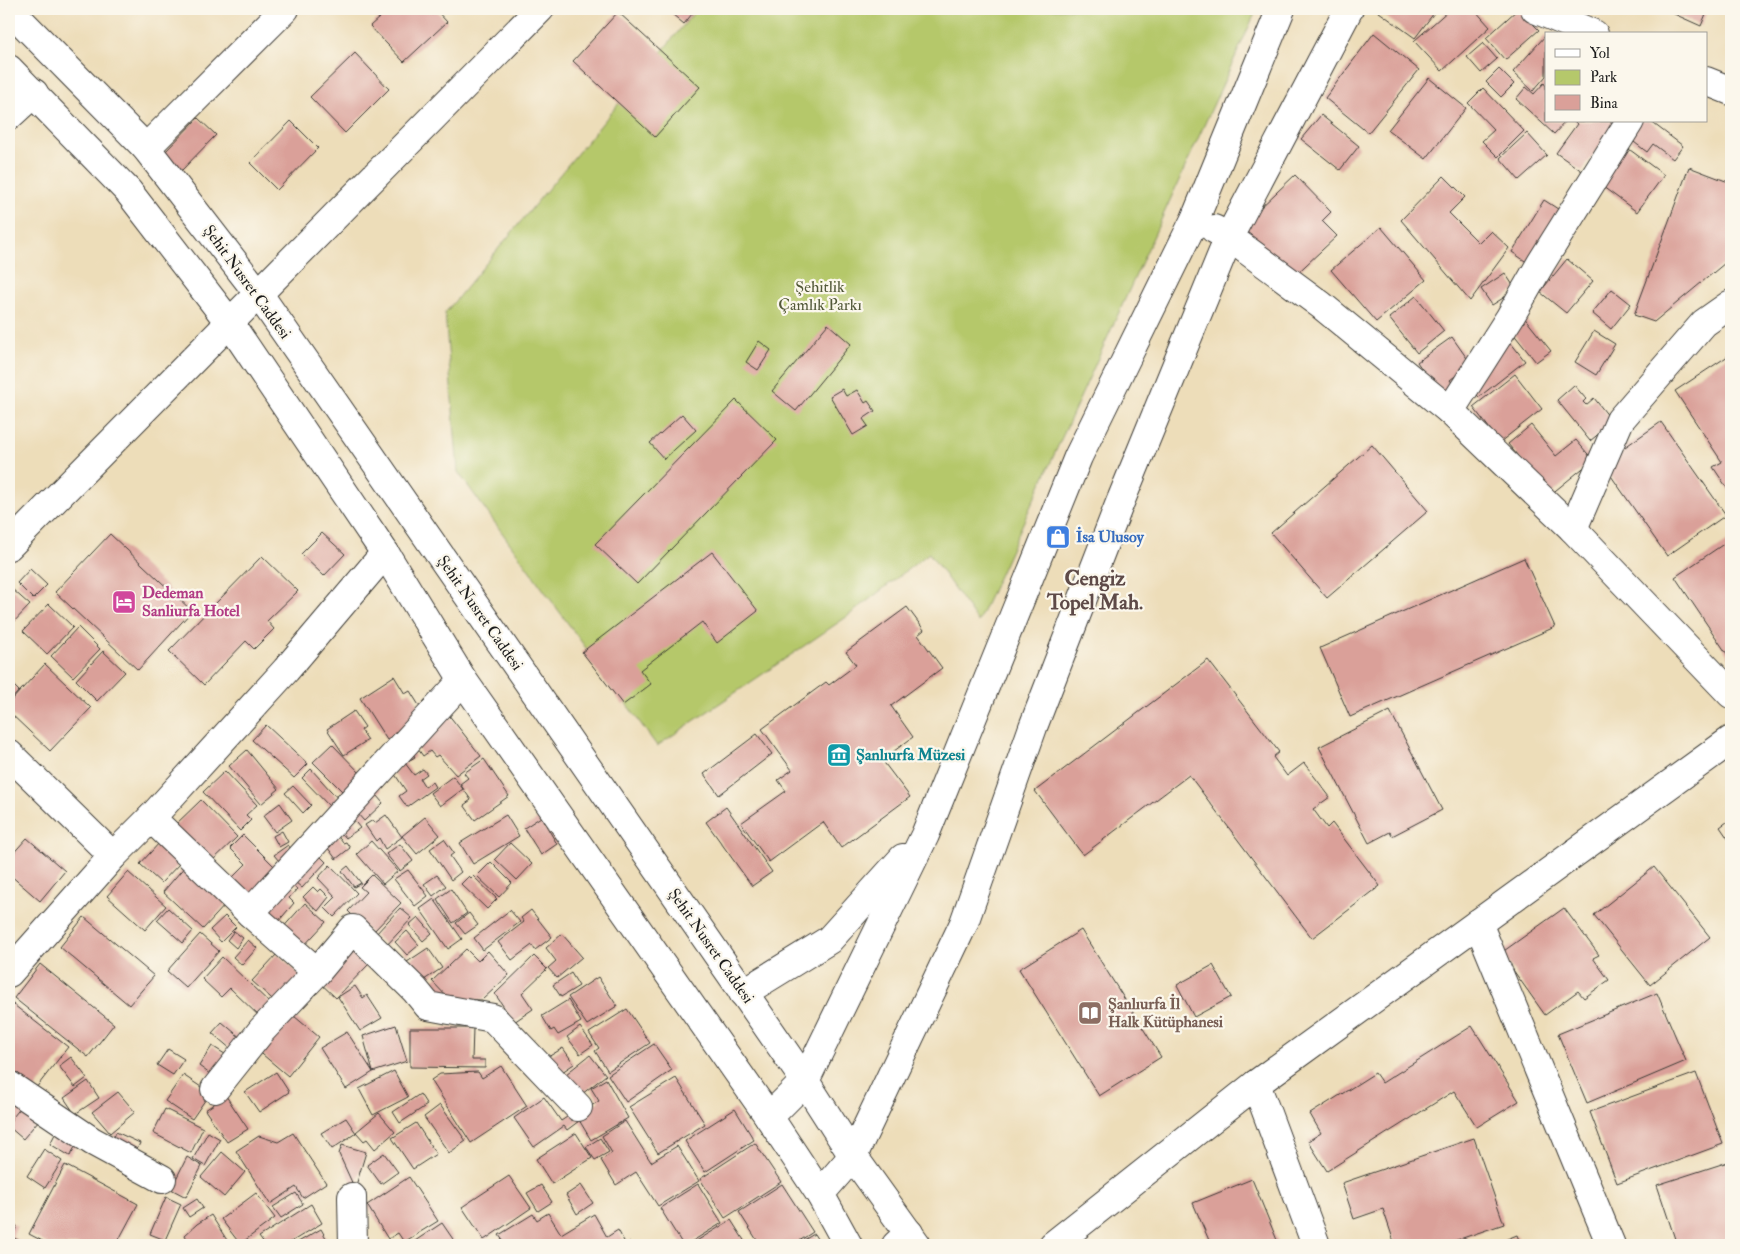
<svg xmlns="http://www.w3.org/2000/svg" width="1740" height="1254" viewBox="0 0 1740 1254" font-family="'IM FELL Double Pica',serif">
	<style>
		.green { fill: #b5c86b; stroke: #687244 }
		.building { fill: #daa099 }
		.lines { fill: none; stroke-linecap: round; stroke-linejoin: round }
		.minor-casing { stroke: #3b3934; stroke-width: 30 }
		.major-casing { stroke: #3b3934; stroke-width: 30 }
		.minor { stroke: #fff; stroke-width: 28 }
		.major { stroke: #fff; stroke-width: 28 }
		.labels { text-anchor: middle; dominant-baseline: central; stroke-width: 4.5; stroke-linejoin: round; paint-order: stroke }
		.street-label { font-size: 16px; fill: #1c1c1c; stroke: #fbf7ec }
		.park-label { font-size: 16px; fill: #525838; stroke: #fbf7ec }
		.shop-label { font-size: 16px; font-weight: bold; fill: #366cbe; stroke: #fbf7ec; text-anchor: start }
		.hotel-label { font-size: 16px; font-weight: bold; fill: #b23c85; stroke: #fbf7ec; text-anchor: start }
		.culture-label { font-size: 16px; font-weight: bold; fill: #0d838f; stroke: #fbf7ec; text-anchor: start }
		.education-label { font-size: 16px; font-weight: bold; fill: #785e54; stroke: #fbf7ec; text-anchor: start }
		.district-label { font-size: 21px; font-weight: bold; fill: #5e4a48; stroke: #fbf7ec }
	</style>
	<rect width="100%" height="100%" fill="#fbf7ec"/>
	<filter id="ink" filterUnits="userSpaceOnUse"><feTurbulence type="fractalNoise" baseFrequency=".02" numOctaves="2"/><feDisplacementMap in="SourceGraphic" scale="10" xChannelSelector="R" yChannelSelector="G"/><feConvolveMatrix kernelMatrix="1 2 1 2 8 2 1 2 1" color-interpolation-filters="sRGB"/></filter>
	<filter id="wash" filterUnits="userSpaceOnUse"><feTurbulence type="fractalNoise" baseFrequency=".0096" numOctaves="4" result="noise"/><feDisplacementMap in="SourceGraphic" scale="20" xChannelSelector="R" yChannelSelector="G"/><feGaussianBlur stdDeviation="1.12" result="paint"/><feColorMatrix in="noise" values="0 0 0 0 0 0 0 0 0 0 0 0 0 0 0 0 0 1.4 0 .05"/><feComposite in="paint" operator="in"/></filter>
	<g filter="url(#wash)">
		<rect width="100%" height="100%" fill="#edddb9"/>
		<path class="green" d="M697,9H1257L978,622L929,553L848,616L657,746L458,472L445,313Z"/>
		<g id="blocks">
			<g class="building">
				<path d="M389,9H435L447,22L404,62L370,26Z"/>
				<path d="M666,9H696L684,24Z"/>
				<path d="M1375,9H1437L1415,38Z"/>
				<path d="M1450,9H1474L1490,27L1442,71L1414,41Z"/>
				<path d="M1518,9L1539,30L1505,60L1486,38Z"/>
				<path d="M1663,9H1708L1701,26Z"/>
				<path d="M618,12L700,87L655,137L573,61Z"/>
				<path d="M1374,33L1419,70L1368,133L1325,98Z"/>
				<path d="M1546,35V76L1533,91L1513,72Z"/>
				<path d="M1483,43L1497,59L1481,73L1467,57Z"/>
				<path d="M355,53L389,89L345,133L310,97Z"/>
				<path d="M1499,69L1514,84L1501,97L1486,82Z"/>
				<path d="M1429,78L1466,108L1426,159L1388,130Z"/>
				<path d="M1544,83L1546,86V121L1565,122L1554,134L1516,99L1526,87L1534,94Z"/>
				<path d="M1483,88L1524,131L1498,157L1482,141L1494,130L1468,103Z"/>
				<path d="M1321,115L1359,146L1340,170L1301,139Z"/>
				<path d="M198,118L216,135L181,171L163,154Z"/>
				<path d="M291,121L318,148L277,190L250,163Z"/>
				<path d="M1574,121H1613L1616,124L1582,171L1556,153L1577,124Z"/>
				<path d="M1638,121H1650L1683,146L1673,159L1653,144L1647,152L1626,136Z"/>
				<path d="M1527,133L1547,155L1519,180L1500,158Z"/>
				<path d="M1622,144L1664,175L1637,212L1595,181Z"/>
				<path d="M1689,167L1731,183V258L1654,322L1634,315Z"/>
				<path d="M1295,175L1331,212L1322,221L1337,236L1290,280L1240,227Z"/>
				<path d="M1444,176L1465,197L1449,213L1479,243L1491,231L1509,248L1470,301L1401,220Z"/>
				<path d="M1544,200L1561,211L1528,263L1512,252Z"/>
				<path d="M1381,227L1426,280L1376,322L1331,270Z"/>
				<path d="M1567,259L1593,281L1566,313L1540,292Z"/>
				<path d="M1505,273L1516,290L1492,305L1481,289Z"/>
				<path d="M1612,289L1631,304L1611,329L1592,313Z"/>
				<path d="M1416,296L1444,331L1417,353L1389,318Z"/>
				<path d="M1523,316L1551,351L1536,362L1508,327Z"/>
				<path d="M828,324L851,344L796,411L772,391Z"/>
				<path d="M1594,331L1615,344L1596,375L1575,362Z"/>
				<path d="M1452,337L1471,364L1450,380L1455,387L1441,396L1417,362Z"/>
				<path d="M1507,338L1525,361L1479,397L1472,390Z"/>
				<path d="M759,341L771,350L758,370L746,362Z"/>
				<path d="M1731,354V489L1729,491L1713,467L1722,462L1675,391Z"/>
				<path d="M1515,374L1542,409L1500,442L1473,407Z"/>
				<path d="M1574,385L1586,399L1583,402L1586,405L1594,398L1613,422L1590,441L1557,400Z"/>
				<path d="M842,389L846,396L857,390L865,403L868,401L875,411L863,419L868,426L853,435L830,396Z"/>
				<path d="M736,400L777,440L637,584L595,544Z"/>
				<path d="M682,414L696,430L664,459L650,443Z"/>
				<path d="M1661,422L1726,515L1667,556L1602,463Z"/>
				<path d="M1531,425L1556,456L1576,440L1593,460L1550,495L1508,444Z"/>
				<path d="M1372,445L1428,511L1327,598L1271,533Z"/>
				<path d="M322,533L345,554L324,576L301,554Z"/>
				<path d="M110,534L192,611L138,670L55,592Z"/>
				<path d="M1731,539V660L1675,577Z"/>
				<path d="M712,552L758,611L717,643L702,622L640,670L651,684L623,705L582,652Z"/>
				<path d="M262,556L298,591L267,621L274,629L254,649L246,641L204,685L169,651Z"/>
				<path d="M1524,558L1555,627L1350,717L1320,648Z"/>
				<path d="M30,569L47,585L33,599L17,583Z"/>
				<path d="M12,589L30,605L9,627V593Z"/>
				<path d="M49,604L73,627L47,654L23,631Z"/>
				<path d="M907,607L924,630L918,635L942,668L891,706L913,737L882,760L910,797L841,848L823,822L769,862L741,823L786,791L778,780L792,770L762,729L826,682L829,685L856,665L846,652Z"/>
				<path d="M78,627L100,649L73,677L51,656Z"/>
				<path d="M103,651L125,672L97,701L76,680Z"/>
				<path d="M1208,660L1279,752L1273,757L1287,776L1304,763L1330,797L1313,809L1327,828L1332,823L1380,886L1312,938L1189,775L1083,855L1035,791Z"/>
				<path d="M45,664L91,708L50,751L9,712V703Z"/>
				<path d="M394,676L405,694L410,691L425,715L387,740L360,698Z"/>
				<path d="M9,681L19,691L9,702Z"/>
				<path d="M354,711L365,727L361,730L368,740L344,755L327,729Z"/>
				<path d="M1390,711L1442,810L1392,836L1390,832L1369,843L1319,747Z"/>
				<path d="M448,714L481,756L456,775L438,755L435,757L430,751L423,756L413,742Z"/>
				<path d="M266,725L308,764L294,778L252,740Z"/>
				<path d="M757,734L772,754L719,795L704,774Z"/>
				<path d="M332,744L362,775L344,793L313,762Z"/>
				<path d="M247,750L279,789L261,804L229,766Z"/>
				<path d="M411,750L415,757L405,763L414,775L423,769L427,774L420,779L425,787L432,782L435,787L407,807L399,796L406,791L394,773Z"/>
				<path d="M484,759L509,796L475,820L464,805L471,800L460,784L468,778L464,773Z"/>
				<path d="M311,769L340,801L332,809L302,778Z"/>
				<path d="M225,771L257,805L246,815L251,820L240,831L203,792Z"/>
				<path d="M453,776L463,789L440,806L430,793Z"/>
				<path d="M375,782L382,789L376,795L383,803L364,821L350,805Z"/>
				<path d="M293,786L311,805L303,813L285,793Z"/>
				<path d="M201,800L237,837L209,864L173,827Z"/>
				<path d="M280,803L292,820L275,832L263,816Z"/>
				<path d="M726,807L772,872L752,886L706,822Z"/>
				<path d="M348,813L360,828L346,838L334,824Z"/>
				<path d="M386,815L402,837L385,849L379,838L376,841L365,825L373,820L375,823Z"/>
				<path d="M506,815L519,836L473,864L460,843Z"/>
				<path d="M425,817L440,835L417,854L402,836Z"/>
				<path d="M541,817L557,844L541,855L524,828Z"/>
				<path d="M1731,819V843L1720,827Z"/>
				<path d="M282,831L288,842L279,847L273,836Z"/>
				<path d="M334,831L343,843L346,842L350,848L336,859L322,840Z"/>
				<path d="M243,835L278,870L250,898L231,879L246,864L230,848Z"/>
				<path d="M27,838L65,871L40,901L9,874V858Z"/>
				<path d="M444,839L454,853L450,856L461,872L451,880L430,849Z"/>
				<path d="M371,841L398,871L383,884L357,854Z"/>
				<path d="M160,842L181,862L161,883L140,864Z"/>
				<path d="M510,843L532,864L517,880L495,859Z"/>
				<path d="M400,844L413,861L400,871L386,854Z"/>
				<path d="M288,845L297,857L284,867L274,855Z"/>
				<path d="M313,849L326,862L302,888L288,876Z"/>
				<path d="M491,862L512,883L499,897L477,876Z"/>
				<path d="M186,865L227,903L203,929L163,892Z"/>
				<path d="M330,865L357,893L334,917L325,908L336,897L318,878Z"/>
				<path d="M348,866L361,883L354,887L342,871Z"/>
				<path d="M1654,867L1710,937L1650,985L1594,915Z"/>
				<path d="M408,870L428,896L415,906L394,879Z"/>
				<path d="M128,872L166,906L145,930L107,896Z"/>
				<path d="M372,875L401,903L371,934L348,911L366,892L360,887Z"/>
				<path d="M437,875L446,886L433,896L424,884Z"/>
				<path d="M469,876L471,878L473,876L497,899L487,909L461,884Z"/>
				<path d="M285,879L297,889L289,898L294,903L277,923L260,909Z"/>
				<path d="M313,887L318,892L321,889L329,897L318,911L303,897Z"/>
				<path d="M451,889L467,913L453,923L437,899Z"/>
				<path d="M434,899L462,939L448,949L420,909Z"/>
				<path d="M305,903L326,922L301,949L280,931Z"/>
				<path d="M168,908L193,931L183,943L157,920Z"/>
				<path d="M400,908L412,918L386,946L375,935Z"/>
				<path d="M1564,908L1599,955L1593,958L1609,980L1584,998L1578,991L1545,1015L1501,953Z"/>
				<path d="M510,910L520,922L483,950L474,938Z"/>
				<path d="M531,910L552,937L535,950L532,945L512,960L498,942L524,922L521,918Z"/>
				<path d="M469,913L478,925L465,934L456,923Z"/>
				<path d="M225,916L236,927L221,942L210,930Z"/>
				<path d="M84,917L154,976L129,1005L60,947Z"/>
				<path d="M418,917L432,933L423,941L409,925Z"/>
				<path d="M1081,930L1161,1057L1099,1096L1019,969Z"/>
				<path d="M234,931L243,938L236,948L227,940Z"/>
				<path d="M407,931L419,945L407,955L395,942Z"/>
				<path d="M200,934L219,951L186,988L167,971Z"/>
				<path d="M562,934L582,957L557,978L548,968L556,961L546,948Z"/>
				<path d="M248,940L257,948L242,965L233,957Z"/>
				<path d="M350,947L369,964L336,998L318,981Z"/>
				<path d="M428,948L442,968L421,982L407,962Z"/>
				<path d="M466,949L478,961L488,951L509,975L482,1000L449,999L432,981Z"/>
				<path d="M277,954L304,978L279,1005L252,981Z"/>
				<path d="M534,956L547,969L522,993L533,1009L514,1022L495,994Z"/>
				<path d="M222,957L275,1008L264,1021L230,988L221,997L202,979Z"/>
				<path d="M40,964L114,1024L88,1057L14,998Z"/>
				<path d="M1213,965L1231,997L1194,1017L1177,985Z"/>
				<path d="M571,973L579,986L561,997L553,985Z"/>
				<path d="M598,977L617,1006L587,1025L568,997Z"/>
				<path d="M355,986L363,998L367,995L382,1018L360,1031L338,997Z"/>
				<path d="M1657,993L1686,1061L1587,1103L1558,1034Z"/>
				<path d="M568,1000L581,1022L558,1035L554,1029L551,1031L542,1016Z"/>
				<path d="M10,1002L68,1047L32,1093L9,1075V1005Z"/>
				<path d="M627,1009L650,1043L608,1071L595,1051L599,1048L589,1033Z"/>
				<path d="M288,1011L319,1037L288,1076L256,1049Z"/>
				<path d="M222,1022L242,1039L232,1050L212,1033Z"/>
				<path d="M396,1025L407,1061L373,1072L363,1036Z"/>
				<path d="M1472,1026L1519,1101L1477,1127L1454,1091L1327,1171L1308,1141L1321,1133L1310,1114L1375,1073L1382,1083Z"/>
				<path d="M580,1027L593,1045L580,1054L567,1037Z"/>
				<path d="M410,1028H473L472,1060H485V1068L410,1067Z"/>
				<path d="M347,1032L373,1072L346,1089L320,1048Z"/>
				<path d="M654,1044L672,1070L626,1102L608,1075Z"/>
				<path d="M212,1046L228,1056L214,1077L199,1066Z"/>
				<path d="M563,1048L574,1064L559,1074L548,1057Z"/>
				<path d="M168,1049L184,1059L173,1075L157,1065Z"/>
				<path d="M590,1055L606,1075L577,1098L561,1078Z"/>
				<path d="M71,1057L87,1078L75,1087L59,1066Z"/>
				<path d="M501,1066L527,1106L471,1143L431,1080L440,1074L478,1072L482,1078Z"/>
				<path d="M394,1071L408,1097L373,1115L359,1089Z"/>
				<path d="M276,1072L289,1092L259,1112L245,1092Z"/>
				<path d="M1696,1073L1723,1144L1617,1183L1590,1112Z"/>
				<path d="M183,1075L210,1093L192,1119L165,1101Z"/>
				<path d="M676,1078L705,1124L658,1153L629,1107Z"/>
				<path d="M606,1079L628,1118L591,1140L576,1115L599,1101L591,1088Z"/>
				<path d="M88,1081L99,1098L75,1114L64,1098Z"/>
				<path d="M118,1092L135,1112L110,1133L92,1112Z"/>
				<path d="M420,1094L427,1105L400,1123L393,1112Z"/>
				<path d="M226,1096L248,1129L227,1142L205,1110Z"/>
				<path d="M544,1097L561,1121L573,1113L579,1121L567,1130L564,1126L534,1147L514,1118Z"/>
				<path d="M440,1105L466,1141L449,1153L424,1117Z"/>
				<path d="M22,1106L39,1120L23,1139L9,1127V1122Z"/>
				<path d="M165,1109L203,1128L191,1153L153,1133Z"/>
				<path d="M735,1109L754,1140L705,1172L685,1141Z"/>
				<path d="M379,1113L395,1132L375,1149L367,1139L364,1141L356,1132Z"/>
				<path d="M346,1118L356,1133L332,1149L321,1133Z"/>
				<path d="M625,1121L651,1162L677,1146L699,1181L658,1206L636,1172L616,1185L601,1160L612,1153L602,1136Z"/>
				<path d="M416,1123L436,1154L413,1169L392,1138Z"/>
				<path d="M59,1126L80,1138L70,1156L50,1144Z"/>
				<path d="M116,1132L140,1143L134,1156L111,1145Z"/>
				<path d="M208,1132L220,1139L205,1166L193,1159Z"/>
				<path d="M293,1133L326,1183L303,1198L296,1187L270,1204L236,1151L259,1136L278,1142Z"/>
				<path d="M576,1133L592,1158L552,1184L536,1159Z"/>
				<path d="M600,1138L609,1152L595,1160L586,1147Z"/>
				<path d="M1474,1138L1504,1224L1442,1245H1395L1383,1209L1354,1219L1342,1183Z"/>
				<path d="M755,1143L781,1182L725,1218L700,1179Z"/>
				<path d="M342,1145L366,1152L355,1189L339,1154Z"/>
				<path d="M44,1149L62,1161L45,1188L27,1176Z"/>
				<path d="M222,1152L245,1172L224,1197L201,1177Z"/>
				<path d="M384,1153L398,1172L381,1184L367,1165Z"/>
				<path d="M187,1157L202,1166L186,1197L171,1189Z"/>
				<path d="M1731,1161V1242L1720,1245H1677L1657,1185Z"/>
				<path d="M65,1165L138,1204L116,1245H50L29,1234Z"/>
				<path d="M509,1176L531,1208L484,1240L462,1207Z"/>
				<path d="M409,1177L438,1221L404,1242L398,1233L388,1239L367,1205Z"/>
				<path d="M1252,1179L1279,1245H1211L1193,1203Z"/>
				<path d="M698,1184L722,1223L686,1245H683L660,1208Z"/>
				<path d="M782,1184L813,1232L793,1245H760L739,1212Z"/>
				<path d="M541,1185L552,1202L538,1211L527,1193Z"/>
				<path d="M581,1185L593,1203L577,1214L566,1195Z"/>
				<path d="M256,1193L275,1218L240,1244L221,1219Z"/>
				<path d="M296,1193L303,1204L281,1218L273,1207Z"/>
				<path d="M166,1197L181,1204L165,1240L150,1234Z"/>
				<path d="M197,1199L203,1208L189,1217L183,1208Z"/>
				<path d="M311,1204L322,1223L286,1245H265L259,1237Z"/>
				<path d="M548,1213L561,1234L594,1214L607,1237L618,1230L626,1245L630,1242L632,1245H613L610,1241L602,1245H506L499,1235L533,1214L537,1220Z"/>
				<path d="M211,1215L230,1245H190L185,1235L197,1224Z"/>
				<path d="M731,1220L747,1245H690Z"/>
				<path d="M9,1222L17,1226L12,1237L20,1241L18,1245L9,1242Z"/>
				<path d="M442,1223L457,1245H409Z"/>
				<path d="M321,1229L330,1245H293Z"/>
				<path d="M814,1234L821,1245H796Z"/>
				<path d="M1517,1235L1521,1245H1492Z"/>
			</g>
		</g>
	</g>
	<g filter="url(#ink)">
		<use href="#blocks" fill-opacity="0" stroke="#3b3934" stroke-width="1"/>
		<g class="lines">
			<defs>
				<g id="minor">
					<path d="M1535,9L1594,34"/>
					<path d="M1706,81L1731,91"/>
					<path d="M9,116L34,93"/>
					<path d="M146,148L285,9"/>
					<path d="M1214,229L1229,237L1321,305L1450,411L1573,529L1731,694"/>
					<path d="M1450,411L1510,317L1541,263L1630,121"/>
					<path d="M1573,529L1620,420L1704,323L1731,304"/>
					<path d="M9,546L540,9"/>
					<path d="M9,754L113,856"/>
					<path d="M151,818L250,913L317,972L353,929L415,990L428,1006L493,1018L578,1107"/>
					<path d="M250,913L463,680"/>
					<path d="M1478,923L1611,1245"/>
					<path d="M9,973L113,856L151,818L286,670L385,553"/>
					<path d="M743,993L829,940L903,858"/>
					<path d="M1256,1084L1316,1245"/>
					<path d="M9,1085L92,1141L162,1179"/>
					<path d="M215,1089L262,1030L317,972"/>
					<path d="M769,1117L805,1081L925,835L1078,457L1195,219L1281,9"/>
					<path d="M820,1194L853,1156L964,923L1033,727L1119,505L1229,237L1349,9"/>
					<path d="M352,1197L353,1245"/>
					<path d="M896,1245L909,1233"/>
					<path d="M1053,1245L1256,1084L1731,740"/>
				</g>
				<g id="major">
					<path d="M9,9L146,148L258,293L805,1081L853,1156L917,1245"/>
					<path d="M9,69L128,191L229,322L385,553L463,680L769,1117L820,1194L848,1245"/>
				</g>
			</defs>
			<use href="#minor" class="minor-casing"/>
			<use href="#major" class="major-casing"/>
			<use href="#minor" class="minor"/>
			<use href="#major" class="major"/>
		</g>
	</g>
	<defs>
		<symbol id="shop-square" viewBox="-11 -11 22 22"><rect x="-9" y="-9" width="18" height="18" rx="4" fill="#3f7fe0" stroke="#fbf7ec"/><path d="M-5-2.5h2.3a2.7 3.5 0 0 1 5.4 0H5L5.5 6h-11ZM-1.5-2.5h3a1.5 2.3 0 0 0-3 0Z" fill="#fff"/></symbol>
		<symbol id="hotel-square" viewBox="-11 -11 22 22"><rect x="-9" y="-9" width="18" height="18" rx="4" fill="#d1479c" stroke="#fbf7ec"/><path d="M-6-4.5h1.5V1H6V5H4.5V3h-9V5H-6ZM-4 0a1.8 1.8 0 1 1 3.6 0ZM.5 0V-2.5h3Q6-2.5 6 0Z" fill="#fff"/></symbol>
		<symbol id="museum-square" viewBox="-11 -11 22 22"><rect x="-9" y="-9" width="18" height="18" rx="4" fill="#0f9aa8" stroke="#fbf7ec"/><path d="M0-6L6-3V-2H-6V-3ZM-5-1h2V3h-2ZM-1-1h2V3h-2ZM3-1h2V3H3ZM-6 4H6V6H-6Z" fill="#fff"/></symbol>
		<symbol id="library-square" viewBox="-11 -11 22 22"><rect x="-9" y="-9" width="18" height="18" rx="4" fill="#8d6e63" stroke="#fbf7ec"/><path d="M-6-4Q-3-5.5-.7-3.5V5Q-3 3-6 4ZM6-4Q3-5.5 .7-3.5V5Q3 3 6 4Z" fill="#fff"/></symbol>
	</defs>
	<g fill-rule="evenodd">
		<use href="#shop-square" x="1044" y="523" width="28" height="28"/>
		<use href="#hotel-square" x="110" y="588" width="28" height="28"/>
		<use href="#museum-square" x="825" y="741" width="28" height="28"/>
		<use href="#library-square" x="1076" y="999" width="28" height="28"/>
	</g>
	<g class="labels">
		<g class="street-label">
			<text transform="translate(247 282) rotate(54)">Şehit Nusret Caddesi</text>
			<text transform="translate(480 613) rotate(55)">Şehit Nusret Caddesi</text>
			<text transform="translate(711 946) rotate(55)">Şehit Nusret Caddesi</text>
		</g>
		<g class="park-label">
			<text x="820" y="287">Şehitlik<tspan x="820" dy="18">Çamlık Parkı</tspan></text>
		</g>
		<g class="shop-label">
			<text x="1076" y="537">İsa Ulusoy</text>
		</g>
		<g class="hotel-label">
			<text x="142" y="593">Dedeman<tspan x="142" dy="18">Sanliurfa Hotel</tspan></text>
		</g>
		<g class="culture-label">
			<text x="856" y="755">Şanlıurfa Müzesi</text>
		</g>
		<g class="education-label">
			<text x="1108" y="1004">Şanlıurfa İl<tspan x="1108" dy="18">Halk Kütüphanesi</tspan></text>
		</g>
		<g class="district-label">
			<text x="1095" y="578">Cengiz<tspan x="1095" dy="24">Topel Mah.</tspan></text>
		</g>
	</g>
	<rect width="1740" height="1254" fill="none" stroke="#fbf7ec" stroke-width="30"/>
	<rect x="1545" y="32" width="162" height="90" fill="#fbf7ec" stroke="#a29f99"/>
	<rect x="1555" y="49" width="25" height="8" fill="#ffffff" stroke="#a29f99"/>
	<text x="1590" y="58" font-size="15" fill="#1c1c1c">Yol</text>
	<rect x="1555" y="70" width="25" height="15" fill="#b5c86b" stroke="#a29f99"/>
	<text x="1590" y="82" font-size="15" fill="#1c1c1c">Park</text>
	<rect x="1555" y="95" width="25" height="15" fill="#daa099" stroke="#a29f99"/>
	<text x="1590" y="108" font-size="15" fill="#1c1c1c">Bina</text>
</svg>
